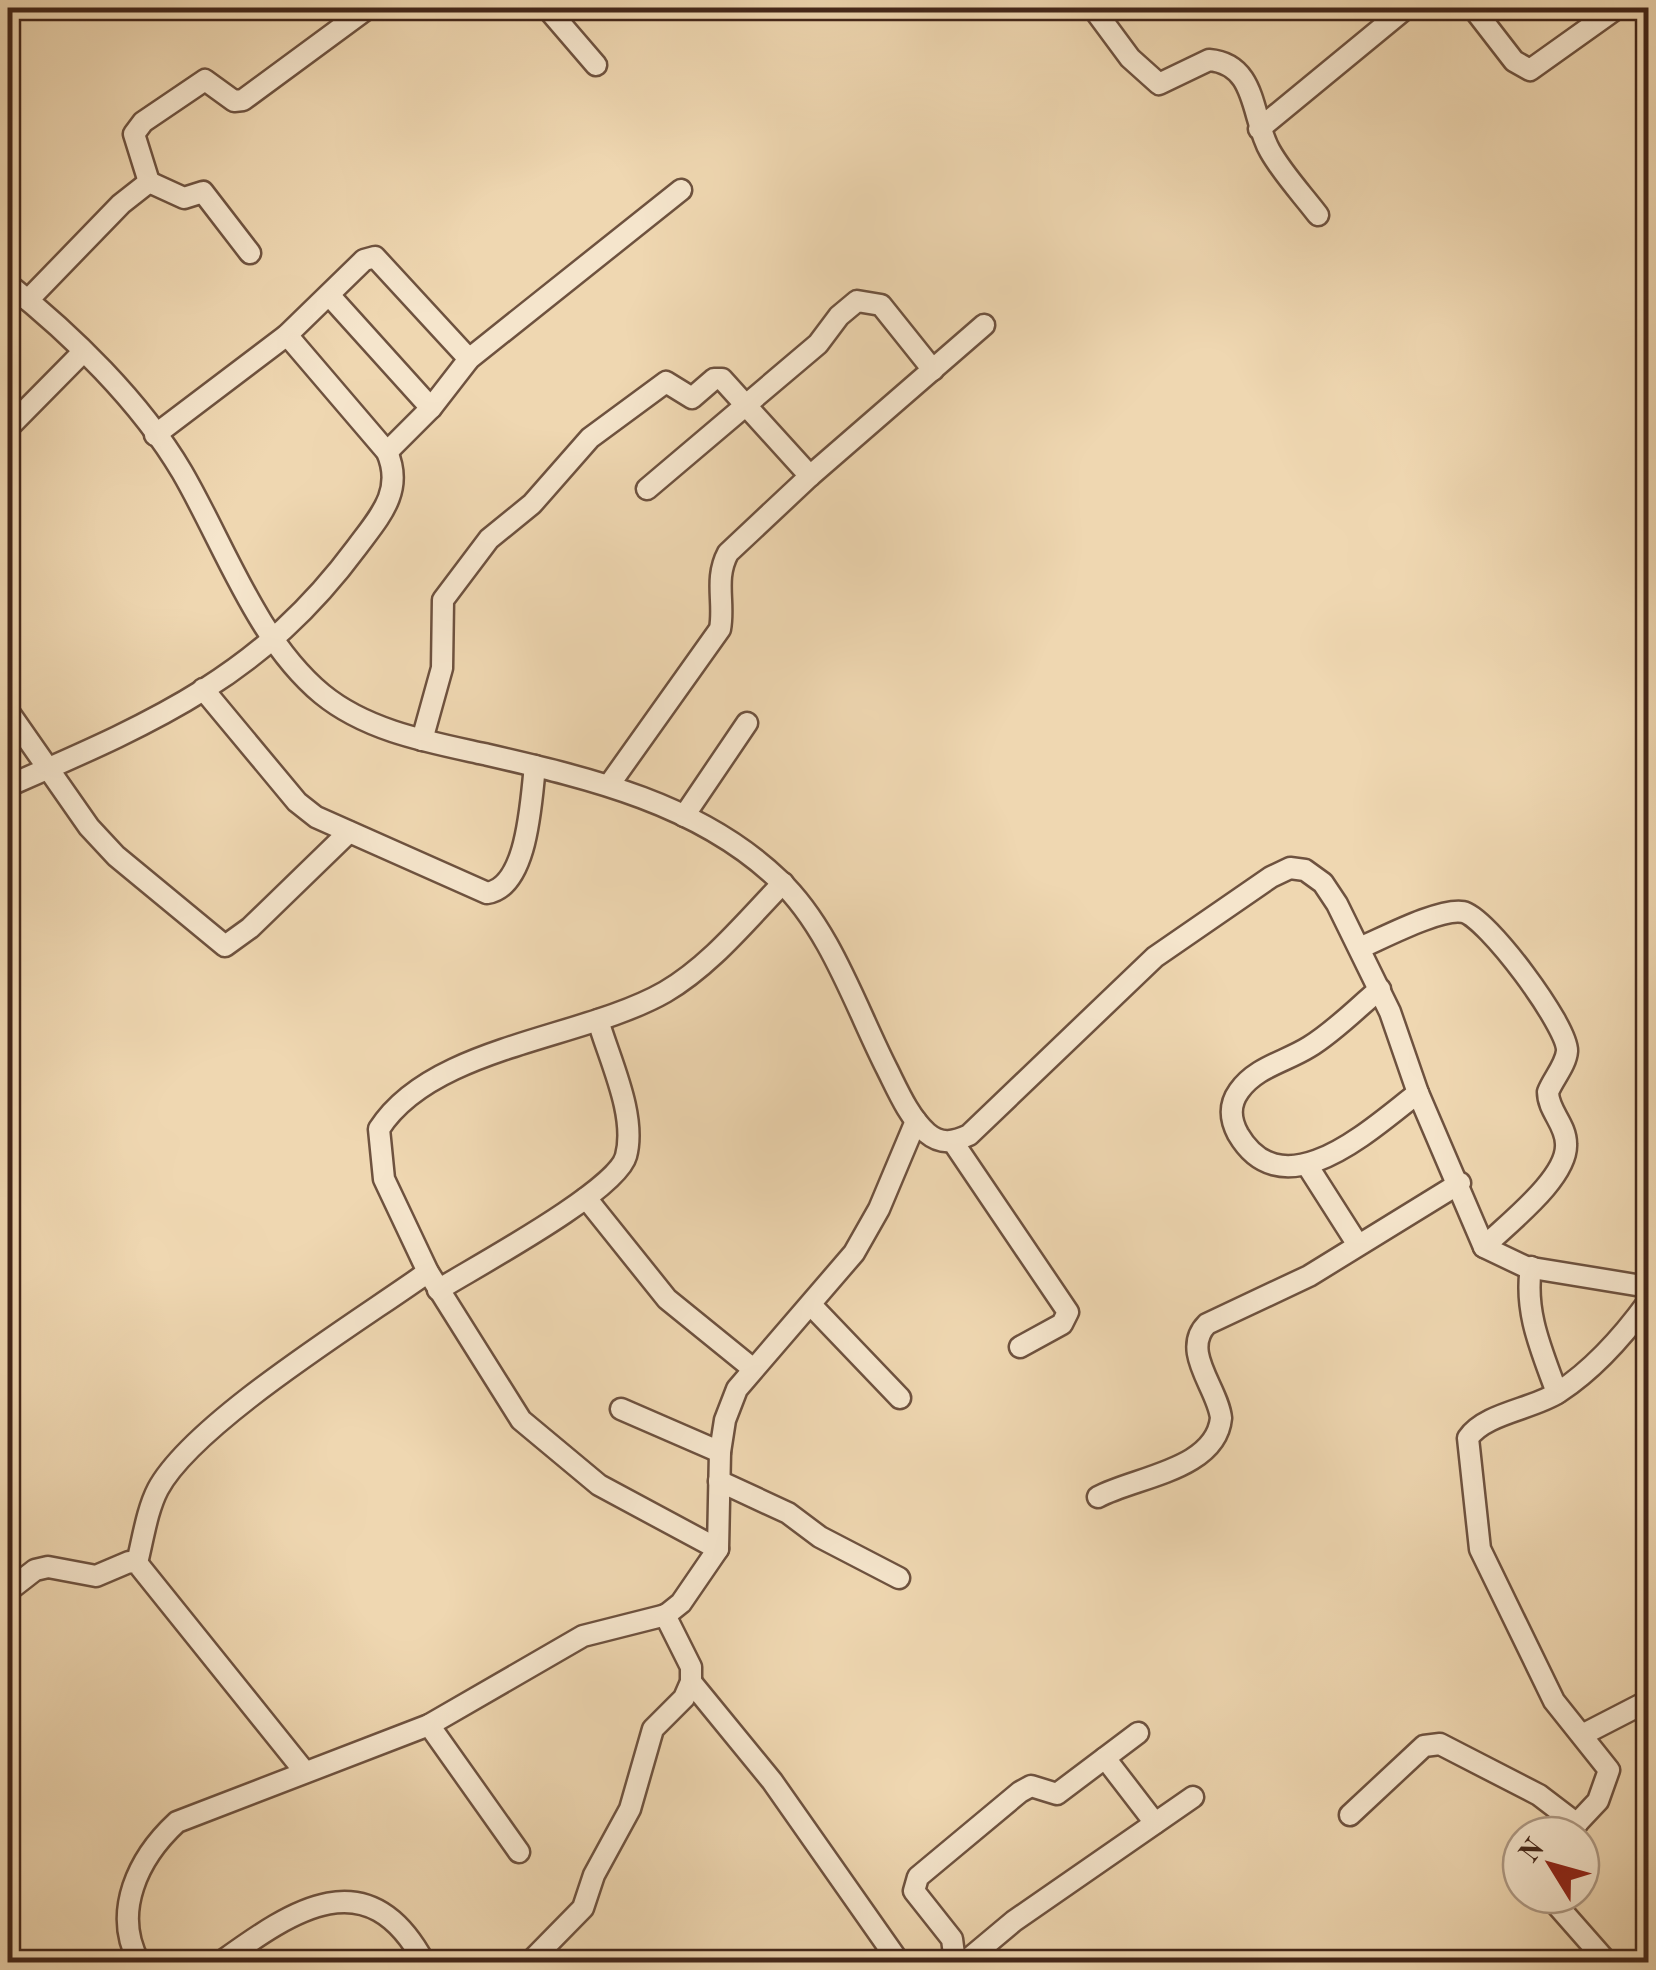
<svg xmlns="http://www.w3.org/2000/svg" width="1656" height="1970" viewBox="0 0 1656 1970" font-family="'Old Standard TT',serif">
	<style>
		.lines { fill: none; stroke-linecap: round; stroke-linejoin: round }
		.minor-casing { stroke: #6e523f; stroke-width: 25 }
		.minor { stroke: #f5e5cc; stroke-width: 20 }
	</style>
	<rect width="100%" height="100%" fill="#efd7b1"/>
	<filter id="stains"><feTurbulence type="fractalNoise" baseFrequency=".002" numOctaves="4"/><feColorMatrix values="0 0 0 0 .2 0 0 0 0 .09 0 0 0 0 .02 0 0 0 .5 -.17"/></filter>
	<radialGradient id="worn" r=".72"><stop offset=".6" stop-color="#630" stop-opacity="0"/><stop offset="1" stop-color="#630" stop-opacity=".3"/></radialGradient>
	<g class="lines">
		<defs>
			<g id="minor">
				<path d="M547,8L596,65"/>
				<path d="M1093,8L1130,58L1159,84L1209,60C1258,64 1251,119 1270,151C1283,174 1302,194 1318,215"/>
				<path d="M1473,8L1514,61L1530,70L1617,8"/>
				<path d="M1259,129L1406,8"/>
				<path d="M149,182L134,134L143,122L205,80L234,101L243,100L368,8"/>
				<path d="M8,284C71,334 140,401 182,472C224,544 256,639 322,694C367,731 429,742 484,754C588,778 699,803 779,880C830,928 856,1008 887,1069C898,1091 909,1117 927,1133C941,1145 954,1142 969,1135L1155,957L1271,877L1290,868L1305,870L1323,883L1337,904L1390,1012L1418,1093L1484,1247L1526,1267L1648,1287"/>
				<path d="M329,295L431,408"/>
				<path d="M28,300L121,204L149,182L184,198L203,192L250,253"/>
				<path d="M8,428L83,352"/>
				<path d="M155,435L287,335L364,260L375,257L469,359"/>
				<path d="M387,452L431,408L469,359L681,190"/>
				<path d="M647,489L818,344L839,316L857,301L881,305L933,370"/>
				<path d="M203,689L297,802L316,817L487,893C528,887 531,800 535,766"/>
				<path d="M8,711L89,827L116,856L225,946L250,928L349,832"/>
				<path d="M422,740L442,668L443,600L489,539L532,504L590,438L666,382L692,398L714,379H722L810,476"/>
				<path d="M609,785L720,629C725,603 714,579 728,553L810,476L984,325"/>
				<path d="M8,786C152,723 260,678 357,547C380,516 404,491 387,452L287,335"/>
				<path d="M684,816L747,723"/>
				<path d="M1362,947C1385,937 1440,908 1463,912C1486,916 1568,1026 1567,1051C1566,1065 1553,1079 1548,1092C1548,1111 1566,1124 1566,1144C1568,1178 1507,1224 1484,1247"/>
				<path d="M1380,989C1357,1008 1334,1032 1309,1047C1285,1062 1256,1067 1239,1091C1229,1105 1230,1119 1238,1134C1284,1213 1374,1126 1418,1093"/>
				<path d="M953,1142L1068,1312L1062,1324L1020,1347"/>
				<path d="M1307,1165L1358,1245"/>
				<path d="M586,1198L667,1299L752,1368"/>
				<path d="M1531,1267C1524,1313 1542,1351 1557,1393"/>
				<path d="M438,1290C475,1267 617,1191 626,1156C637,1115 609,1059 598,1020"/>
				<path d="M811,1305L900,1398"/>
				<path d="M621,1409L720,1452"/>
				<path d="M719,1481L788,1513L820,1537L899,1578"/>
				<path d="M1098,1497C1135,1477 1216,1470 1221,1418C1218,1388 1180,1351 1207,1324L1309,1276L1460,1183"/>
				<path d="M718,1549L599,1485L521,1420L428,1272L384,1179L379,1129C432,1046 583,1039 665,992C711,965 746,921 783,883"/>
				<path d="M137,1563C143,1539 147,1510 158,1489C194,1422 361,1320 428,1272"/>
				<path d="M8,1591L35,1570L48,1567L96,1576L129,1562L137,1563L305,1772"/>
				<path d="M691,1682L772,1781L899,1962"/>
				<path d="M429,1725L519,1852"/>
				<path d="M1582,1735L1648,1701"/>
				<path d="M1105,1758L1155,1823"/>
				<path d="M1350,1815L1424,1746L1440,1744L1539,1795L1577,1824"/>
				<path d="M1566,1835L1598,1801L1609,1770L1554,1701L1480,1549L1468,1438C1485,1413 1534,1409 1559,1392C1594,1369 1624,1335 1648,1302"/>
				<path d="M1548,1895L1607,1962"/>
				<path d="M139,1962C112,1912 138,1858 177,1822L429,1725L583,1636L666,1615L681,1603L718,1549L720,1452L725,1420L737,1389L854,1253L879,1209L916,1121"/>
				<path d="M221,1962C293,1910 368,1858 424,1962"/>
				<path d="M530,1962L583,1908L594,1875L630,1809L653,1729L684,1698L691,1682V1667L665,1615"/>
				<path d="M955,1962L952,1939L914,1891L918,1877L1020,1792L1031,1786L1057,1794L1138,1733"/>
				<path d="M965,1962L1014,1921L1193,1797"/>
			</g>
		</defs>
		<use href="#minor" class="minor-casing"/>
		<use href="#minor" class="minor"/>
	</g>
	<rect width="1656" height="1970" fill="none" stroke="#efd7b1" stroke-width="40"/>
	<rect x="10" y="10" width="1636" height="1950" fill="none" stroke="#432619" stroke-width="5"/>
	<rect x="20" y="20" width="1616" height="1930" fill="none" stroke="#432619" stroke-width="2.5"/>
	<g transform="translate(1551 1865) rotate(307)"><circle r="48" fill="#f5e5cc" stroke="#ae9984" stroke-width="2.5"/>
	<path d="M0-8L18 38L0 25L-18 38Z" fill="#8f2418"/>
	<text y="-15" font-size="28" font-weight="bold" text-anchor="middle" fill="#432619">N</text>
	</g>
	<rect width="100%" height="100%" filter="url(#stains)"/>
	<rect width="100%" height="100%" fill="url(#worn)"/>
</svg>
